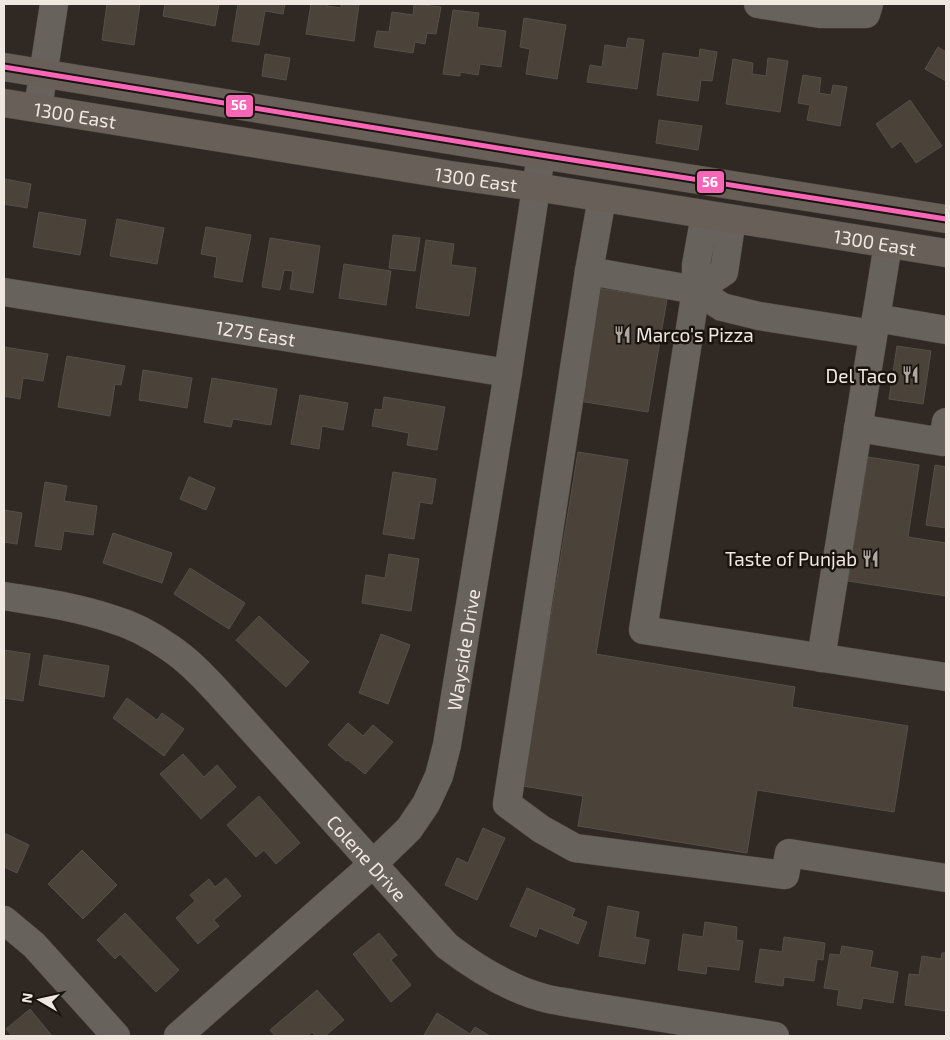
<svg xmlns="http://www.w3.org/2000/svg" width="950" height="1040" font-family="'Exo 2',sans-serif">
<rect width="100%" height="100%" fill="#302923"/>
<g fill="#4b4239" stroke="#554f4a">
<polygon points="107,4 140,4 134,45 102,40"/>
<polygon points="165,4 219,4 215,26 163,16"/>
<polygon points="238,4 285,4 283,14 265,11 259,45 232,41"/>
<polygon points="311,4 328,4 327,6 341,8 341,4 359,4 354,41 306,34"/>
<polygon points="414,4 441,7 436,34 427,33 425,44 415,42 413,53 374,47 377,31 389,32 392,12 413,15"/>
<polygon points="453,10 479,13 477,27 506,31 501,67 480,64 478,75 460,72 460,76 443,74"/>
<polygon points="524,18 566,25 557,79 526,74 530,49 520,47"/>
<polygon points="628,38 644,40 637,89 587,82 590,65 602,67 605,45 626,48"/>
<polygon points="938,47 946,52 946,81 925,69"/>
<polygon points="700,49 717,52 712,81 701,80 698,101 657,95 663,53 699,58"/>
<polygon points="265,54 290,58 286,80 262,76"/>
<polygon points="768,58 788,61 780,112 726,104 733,59 753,63 752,74 766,76"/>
<polygon points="803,75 821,78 819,93 831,95 833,85 847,87 840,126 807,120 810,105 798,103"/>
<polygon points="910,100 942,146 916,163 901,141 892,148 876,124"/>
<polygon points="659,120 702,126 698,150 656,143"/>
<polygon points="5,179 31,184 27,208 4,204 4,190"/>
<polygon points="39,212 86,220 80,255 33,247"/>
<polygon points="117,219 164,228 157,264 110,256"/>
<polygon points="206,227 251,235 242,282 214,277 217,257 201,254"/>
<polygon points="393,235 420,238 415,271 389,268"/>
<polygon points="270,238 320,246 313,293 290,289 293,271 284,270 280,290 262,287"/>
<polygon points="426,240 454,244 451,265 476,268 469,316 416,308"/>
<polygon points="344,264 391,271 386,305 339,298"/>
<polygon points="597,288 667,299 648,412 579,401"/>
<polygon points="897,346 931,351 923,404 889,399"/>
<polygon points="4,347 48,354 43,381 23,378 20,399 4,396"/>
<polygon points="67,356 125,366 121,385 115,384 110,416 58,407"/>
<polygon points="143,370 192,378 187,408 139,400"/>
<polygon points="212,378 277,389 271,425 233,419 231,427 204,422"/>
<polygon points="300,395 348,403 343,430 322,426 319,449 291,444"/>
<polygon points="384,397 445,407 437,450 407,445 409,433 372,426 375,409 382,410"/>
<polygon points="578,452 628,460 596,654 795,687 792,707 908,726 894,812 757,790 747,853 578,826 583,796 523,786"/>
<polygon points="868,457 919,465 908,537 946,543 946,596 848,581"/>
<polygon points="935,465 946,467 946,528 926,525"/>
<polygon points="393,472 436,479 432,504 420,502 414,539 383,534"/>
<polygon points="189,477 215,488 206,510 180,499"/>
<polygon points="45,482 67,486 64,501 97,506 93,535 64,531 61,550 35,546"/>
<polygon points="4,510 22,513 17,544 4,542"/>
<polygon points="113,533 172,553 162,583 103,563"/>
<polygon points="389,554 419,559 411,611 362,603 366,575 385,578"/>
<polygon points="190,568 245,603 229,629 174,594"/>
<polygon points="259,616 309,662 286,687 236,640"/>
<polygon points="381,634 410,645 388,704 359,693"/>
<polygon points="4,650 30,654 23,701 4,698"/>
<polygon points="44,655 109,666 104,697 39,685"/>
<polygon points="127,698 157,720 162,713 184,729 164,756 113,718"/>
<polygon points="348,723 363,736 373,725 393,742 365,774 348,760 346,761 328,745"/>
<polygon points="183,754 204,777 217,765 236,787 201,819 160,774"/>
<polygon points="259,796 300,843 276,864 264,850 256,857 227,825"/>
<polygon points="483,828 505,838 477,900 445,885 457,858 468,863"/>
<polygon points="4,833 29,845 17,873 4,867"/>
<polygon points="82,850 117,885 83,919 48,884"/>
<polygon points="226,878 241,896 214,920 219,926 198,944 176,918 195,901 190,895 209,879 215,887"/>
<polygon points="527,888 575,909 572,916 587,922 578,944 539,928 536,937 510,926"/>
<polygon points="608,906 639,912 635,937 649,940 645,964 599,956"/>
<polygon points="125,913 179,970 156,992 120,954 115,959 97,940"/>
<polygon points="705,922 737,927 736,940 743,941 739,970 707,966 706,974 678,970 683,934 703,937"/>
<polygon points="379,933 397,955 391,960 411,985 391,1002 353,954"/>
<polygon points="784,937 825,943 823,960 817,959 814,981 784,977 783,986 755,982 760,949 782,952"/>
<polygon points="842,946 873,951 870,967 898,972 893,1003 863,998 861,1009 837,1005 839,990 824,988 830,954 840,955"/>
<polygon points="942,953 946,953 946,1011 905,1005 909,974 919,975 922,956 941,959"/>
<polygon points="317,990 344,1020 325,1036 316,1036 312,1032 307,1036 275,1036 270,1030"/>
<polygon points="30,1009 52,1036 12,1036 6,1029"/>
<polygon points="437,1013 470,1034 475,1027 490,1036 426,1036 424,1035"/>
</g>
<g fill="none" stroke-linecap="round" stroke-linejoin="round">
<defs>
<g id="minor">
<polyline points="758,4 820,14 866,14 869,4"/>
<polyline points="38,108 54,4"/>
<polyline points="602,198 589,271 696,290 722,307 759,316 873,334"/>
<polyline points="705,215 696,265 696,290 724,272 732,219"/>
<polyline points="589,271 507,804 541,829 575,848 785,875 789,853 946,878"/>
<polyline points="696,290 643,630 946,677"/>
<path id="s1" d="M4,292L508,373"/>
<polyline points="876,318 946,330"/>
<polyline points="858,428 943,442 946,422"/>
<path id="s2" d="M4,596C40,602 77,607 112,619C133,625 153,636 170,648C188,660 203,676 218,692L447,946C477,969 511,990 548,999C556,1001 566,1002 575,1004L775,1036"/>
<polyline points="821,658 888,244"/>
<polyline points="4,920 34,945 116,1036"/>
<path id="s3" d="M178,1036L373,864L409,829L426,804L439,776L447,745L508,373L541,155"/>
</g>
<g id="major">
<polyline points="4,67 541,155 946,219"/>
<path id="s4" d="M4,103L450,175L536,187L946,253"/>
</g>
</defs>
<use href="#minor" stroke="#4b453f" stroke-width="29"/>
<use href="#major" stroke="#4b453f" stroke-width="29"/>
<use href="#minor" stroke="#68625d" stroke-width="28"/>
<use href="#major" stroke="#695f59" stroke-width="28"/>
<defs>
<polyline id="bus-1" points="4,67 541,155 946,219"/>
</defs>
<use href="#bus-1" stroke="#19130e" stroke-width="9"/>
<use href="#bus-1" stroke="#fa66b7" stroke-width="5"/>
</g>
<defs>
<symbol id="restaurant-bare" viewBox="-9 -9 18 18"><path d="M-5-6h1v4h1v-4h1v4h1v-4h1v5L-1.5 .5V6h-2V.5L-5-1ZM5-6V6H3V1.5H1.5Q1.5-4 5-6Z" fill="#ada59e" stroke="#19130e" stroke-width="2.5" paint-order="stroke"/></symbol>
</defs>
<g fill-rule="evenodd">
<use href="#restaurant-bare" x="610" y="322" width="25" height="25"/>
<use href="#restaurant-bare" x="898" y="362" width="25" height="25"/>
<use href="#restaurant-bare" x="858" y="546" width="25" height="25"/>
</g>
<g text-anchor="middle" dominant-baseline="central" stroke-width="5" stroke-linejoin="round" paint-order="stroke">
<g font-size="19" fill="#f0e8e0" stroke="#19130e">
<text stroke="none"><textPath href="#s4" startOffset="72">1300 East</textPath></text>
<text stroke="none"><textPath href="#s4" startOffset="478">1300 East</textPath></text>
<text stroke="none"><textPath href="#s4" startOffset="882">1300 East</textPath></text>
<text stroke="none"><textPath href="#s1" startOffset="255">1275 East</textPath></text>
<text stroke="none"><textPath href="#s3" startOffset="500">Wayside Drive</textPath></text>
<text stroke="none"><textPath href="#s2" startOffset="464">Colene Drive</textPath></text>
</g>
<g font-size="19" fill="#f0e8e0" stroke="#19130e" text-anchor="end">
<text x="636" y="334" text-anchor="start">Marco's Pizza</text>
<text x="897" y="375">Del Taco</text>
<text x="857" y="558">Taste of Punjab</text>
</g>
</g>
<g stroke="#19130e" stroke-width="2">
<rect x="225" y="94" width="29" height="24" rx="5" fill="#fa66b7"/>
<rect x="696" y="170" width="29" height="24" rx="5" fill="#fa66b7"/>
</g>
<g font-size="14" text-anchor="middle" font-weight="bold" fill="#fff">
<text x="239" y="110">56</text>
<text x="710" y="187">56</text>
</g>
<rect width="950" height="1040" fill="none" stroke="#f0e8e0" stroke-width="10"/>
<g transform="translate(40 1000) rotate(279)" stroke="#19130e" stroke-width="4" paint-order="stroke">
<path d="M0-4L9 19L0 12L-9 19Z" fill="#f0e8e0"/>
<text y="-8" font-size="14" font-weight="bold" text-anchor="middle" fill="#f0e8e0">N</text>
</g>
</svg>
